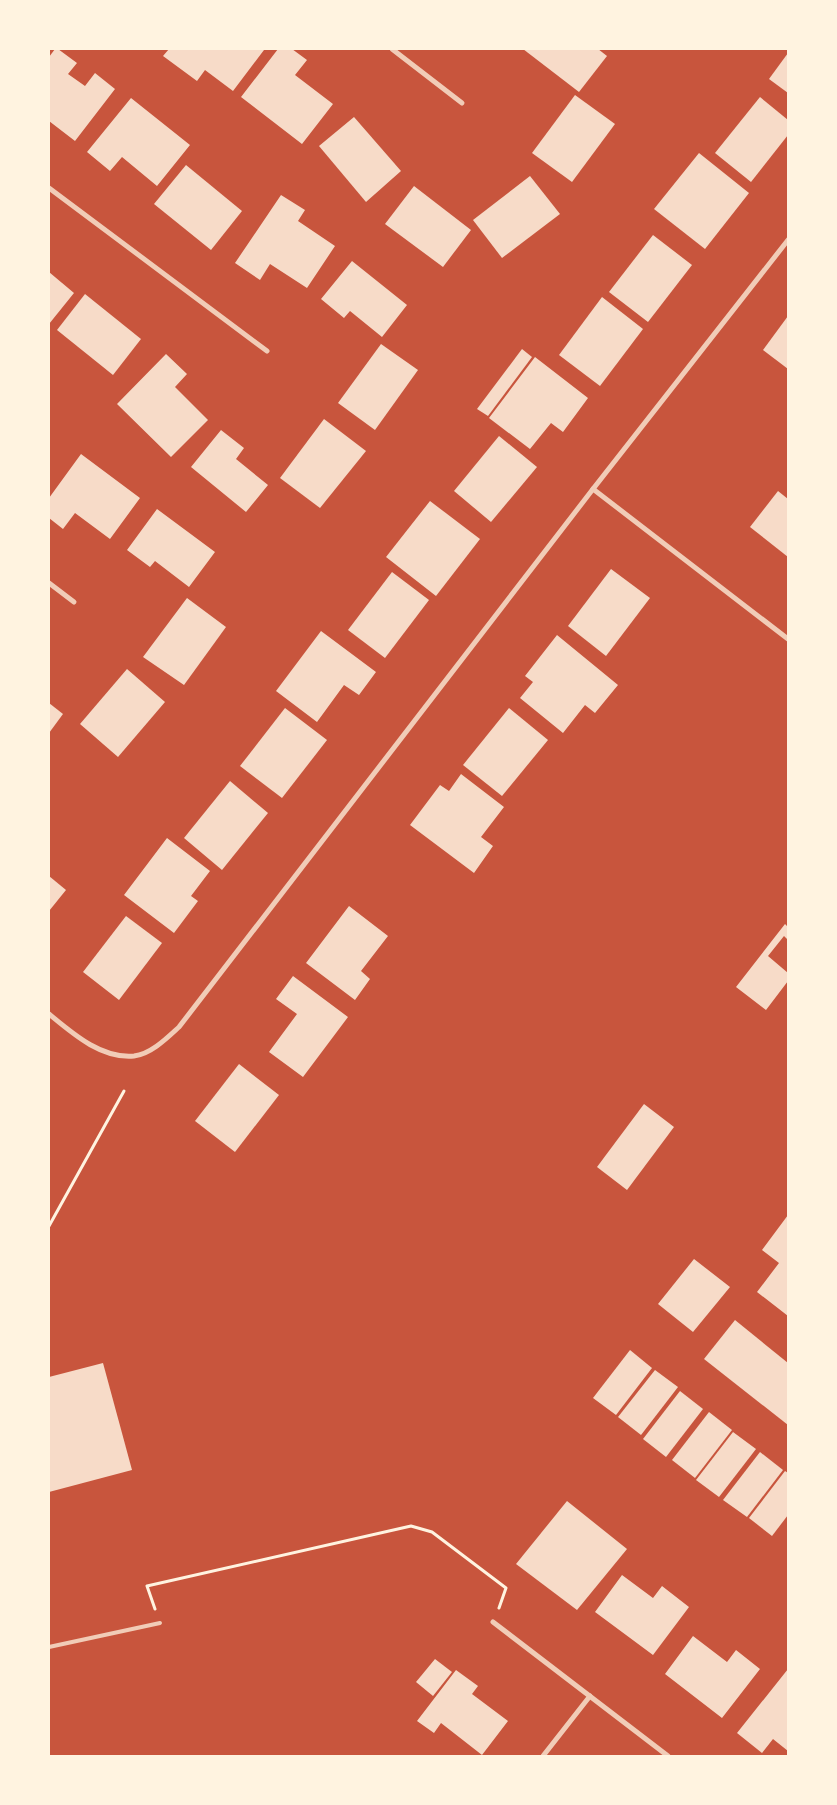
<svg xmlns="http://www.w3.org/2000/svg" width="837" height="1805" font-family="'PT Sans Narrow',sans-serif">
<rect width="100%" height="100%" fill="#c8553d"/>
<g fill="#f7dbc8">
<polygon points="55,49 58,49 77,63 68,74 85,86 95,73 115,89 75,141 49,121 49,57"/>
<polygon points="169,49 262,49 264,50 233,91 205,70 197,81 163,56"/>
<polygon points="278,49 292,49 307,60 295,75 333,104 302,144 241,97"/>
<polygon points="523,49 598,49 607,56 579,92"/>
<polygon points="788,53 788,93 769,79"/>
<polygon points="575,95 615,124 572,182 532,153"/>
<polygon points="760,97 788,120 788,135 751,182 715,153"/>
<polygon points="131,98 190,145 157,186 122,157 110,171 87,152"/>
<polygon points="354,117 401,171 366,202 319,146"/>
<polygon points="699,153 749,193 705,249 654,209"/>
<polygon points="186,165 242,211 211,250 154,204"/>
<polygon points="530,176 560,214 502,258 473,220"/>
<polygon points="414,186 471,230 443,267 385,224"/>
<polygon points="281,195 305,210 298,221 335,246 307,288 270,264 260,280 235,263"/>
<polygon points="653,235 692,265 648,322 609,292"/>
<polygon points="352,261 407,305 382,337 350,311 344,318 321,299"/>
<polygon points="49,272 74,293 49,324"/>
<polygon points="85,294 141,339 113,375 57,330"/>
<polygon points="602,297 643,329 600,386 559,355"/>
<polygon points="788,316 788,369 763,350"/>
<polygon points="381,344 418,370 375,430 338,403"/>
<polygon points="522,349 532,357 488,416 477,409"/>
<polygon points="166,354 187,374 175,387 208,420 171,457 117,404"/>
<polygon points="535,357 588,398 563,432 551,423 530,449 489,418"/>
<polygon points="324,419 366,451 320,508 280,478"/>
<polygon points="221,430 244,448 236,459 268,485 246,512 191,467"/>
<polygon points="499,436 537,467 491,522 454,491"/>
<polygon points="81,454 140,498 110,539 75,513 63,529 49,518 49,498"/>
<polygon points="778,491 788,499 788,557 750,527"/>
<polygon points="430,501 480,539 436,596 386,557"/>
<polygon points="157,509 215,552 189,587 155,561 150,567 127,550"/>
<polygon points="611,569 650,598 606,656 568,626"/>
<polygon points="392,572 429,600 385,658 348,630"/>
<polygon points="187,598 226,627 184,685 143,657"/>
<polygon points="321,631 376,672 359,695 344,685 317,722 276,691"/>
<polygon points="557,635 618,685 595,713 585,705 563,733 520,698 533,682 525,676"/>
<polygon points="127,669 165,702 118,757 80,724"/>
<polygon points="49,703 63,714 49,733"/>
<polygon points="285,708 327,740 282,798 240,766"/>
<polygon points="509,708 548,740 502,796 463,765"/>
<polygon points="461,774 504,807 481,837 493,846 474,873 410,825 440,785 449,791"/>
<polygon points="230,781 268,813 222,870 184,838"/>
<polygon points="167,838 210,871 191,896 198,901 174,933 124,895"/>
<polygon points="49,876 66,890 49,911"/>
<polygon points="349,906 388,936 361,971 370,979 355,1000 306,963"/>
<polygon points="126,916 162,943 119,1000 83,972"/>
<polygon points="785,924 788,927 788,940 784,936 768,956 788,973 788,981 766,1010 736,987"/>
<polygon points="293,976 348,1017 303,1077 269,1052 297,1014 276,999"/>
<polygon points="239,1064 279,1095 235,1152 195,1121"/>
<polygon points="644,1104 674,1127 627,1190 597,1167"/>
<polygon points="788,1215 788,1316 757,1292 779,1263 762,1250"/>
<polygon points="694,1259 730,1287 693,1332 658,1304"/>
<polygon points="735,1320 788,1363 788,1425 704,1359"/>
<polygon points="630,1350 652,1368 616,1415 593,1398"/>
<polygon points="103,1363 132,1470 49,1492 49,1377"/>
<polygon points="655,1370 678,1387 641,1435 618,1417"/>
<polygon points="680,1391 703,1409 666,1457 643,1439"/>
<polygon points="709,1412 732,1430 695,1478 672,1460"/>
<polygon points="733,1432 756,1449 719,1497 696,1480"/>
<polygon points="760,1452 783,1470 747,1517 723,1500"/>
<polygon points="785,1471 788,1473 788,1515 772,1536 749,1518"/>
<polygon points="567,1501 627,1549 577,1610 516,1564"/>
<polygon points="622,1575 653,1598 662,1586 689,1607 653,1655 595,1612"/>
<polygon points="693,1636 727,1662 736,1650 760,1669 722,1718 665,1674"/>
<polygon points="435,1659 452,1672 433,1696 416,1682"/>
<polygon points="788,1669 788,1751 773,1739 762,1753 737,1733"/>
<polygon points="456,1670 478,1686 472,1694 508,1721 482,1755 441,1723 434,1733 417,1721"/>
</g>
<g fill="none" stroke-linecap="round" stroke-linejoin="round">
<g stroke="#fff3e0" stroke-width="3">
<polyline points="49,1226 124,1091"/>
<polyline points="155,1609 147,1586 411,1526 432,1532 506,1588 499,1608"/>
</g>
<polyline stroke="#f1ccb7" stroke-width="4" points="49,1647 160,1623"/>
<g stroke="#f1ccb7" stroke-width="5">
<polyline points="392,49 462,103"/>
<polyline points="49,188 267,351"/>
<polyline points="593,489 788,639"/>
<polyline points="49,583 74,602"/>
<path d="M49,1014C72,1033 101,1059 134,1056C151,1054 167,1038 179,1027L593,489L788,240"/>
<polyline points="493,1622 668,1756"/>
<polyline points="543,1756 590,1696"/>
</g>
</g>
<rect width="837" height="1805" fill="none" stroke="#fff3e0" stroke-width="100"/>
</svg>
